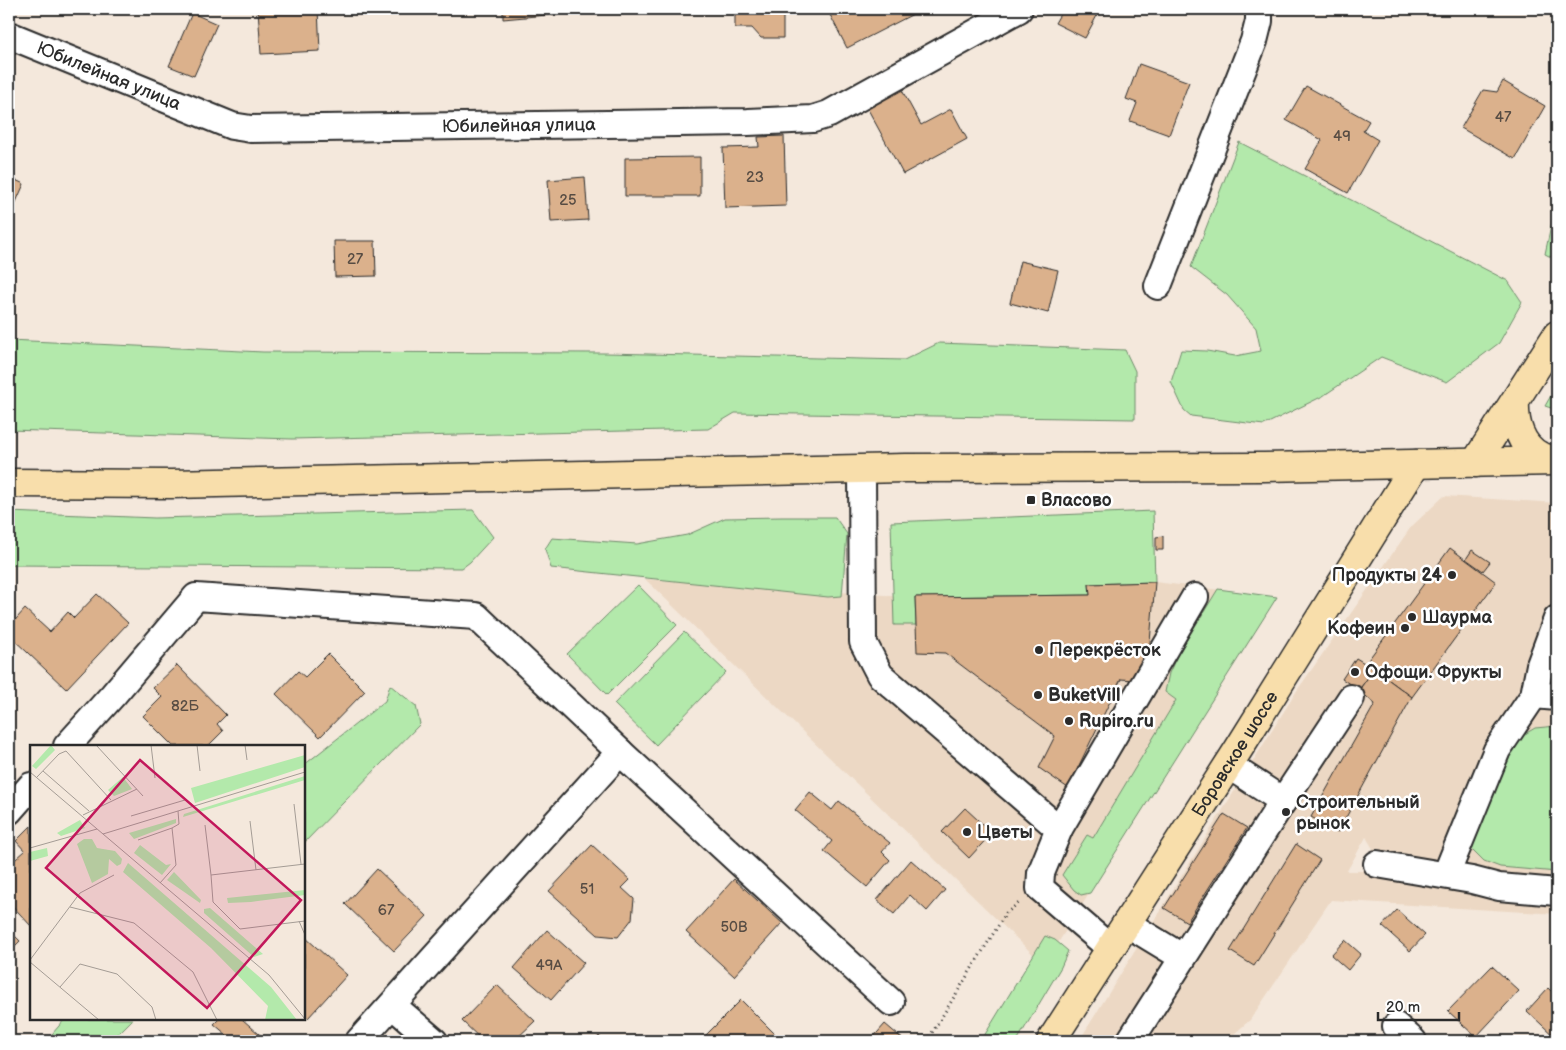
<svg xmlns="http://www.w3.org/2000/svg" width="1566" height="1050" font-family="'Balsamiq Sans',sans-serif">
<rect width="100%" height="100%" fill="#f4e8dc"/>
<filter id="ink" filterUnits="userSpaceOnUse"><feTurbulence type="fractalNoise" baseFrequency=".02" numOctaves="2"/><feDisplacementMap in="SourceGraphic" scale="10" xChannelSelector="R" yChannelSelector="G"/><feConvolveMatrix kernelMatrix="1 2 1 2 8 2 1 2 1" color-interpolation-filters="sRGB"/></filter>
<g filter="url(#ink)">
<g fill="#ecd8c4" fill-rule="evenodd">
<path d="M1444,496L1557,503V914L1331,900L1250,1020L1226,1041H1079L1296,692L1411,527ZM1366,837L1375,852L1362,871H1347Z"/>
<polygon points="645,579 915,597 1090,594 1089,584 1155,582 1277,597 1044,965"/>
</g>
<g fill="#b3e9ab" stroke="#6f8a6b">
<polygon points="1239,142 1508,281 1522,302 1499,343 1447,382 1381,357 1323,396 1264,425 1191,416 1184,410 1171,382 1181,350 1207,351 1235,356 1261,351 1256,328 1227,295 1191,267"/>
<polygon points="1557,198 1557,260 1545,254"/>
<polygon points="9,340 263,352 606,353 904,360 939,343 1125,350 1135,371 1135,419 735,413 708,429 292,439 9,430"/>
<polygon points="1557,385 1557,410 1545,406"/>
<polygon points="473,510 493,537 470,562 462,568 9,565 9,512 155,518"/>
<polygon points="1153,511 1155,582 1089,584 1090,595 915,597 916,625 894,625 891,522"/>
<polygon points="782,517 835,517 847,534 842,596 828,597 551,568 545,549 552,538 637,544 687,535 725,518"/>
<polygon points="638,585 677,625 607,695 567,654"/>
<polygon points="1218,589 1277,597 1090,893 1081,895 1074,890 1062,875 1087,835 1093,838 1176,700 1165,692 1169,673 1178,654"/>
<polygon points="684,632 726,672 656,745 614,704"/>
<polygon points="390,685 416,706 420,724 304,843 304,765 385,701"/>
<polygon points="1557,726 1557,872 1500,867 1484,861 1472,849 1477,832 1518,738 1535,728"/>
<polygon points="1045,936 1055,940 1068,951 1061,967 1017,1041 981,1041"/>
<polygon points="65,1019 133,1019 111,1041 46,1041"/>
</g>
<g fill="#dbb18c" stroke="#2b2b2b">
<polygon points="258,9 318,9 320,51 261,54"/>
<polygon points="503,9 557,9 558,14 503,19"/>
<polygon points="735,9 783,9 783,38 761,38 752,28 735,28"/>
<polygon points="827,9 920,9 921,10 847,48"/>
<polygon points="1063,9 1097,9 1100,10 1085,38 1055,23"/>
<polygon points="192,13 217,24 194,76 169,66"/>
<polygon points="1139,64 1189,82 1169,135 1130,121 1137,103 1126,99"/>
<polygon points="1503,81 1545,106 1515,159 1461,128 1483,90 1497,92"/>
<polygon points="898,83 921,125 951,109 967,139 903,174 864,102"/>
<polygon points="1306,86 1369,121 1363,131 1378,140 1348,193 1305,169 1322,140 1286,120"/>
<polygon points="784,136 786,206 725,208 723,148 759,147 758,137"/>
<polygon points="700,157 700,196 625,196 625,158"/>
<polygon points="9,177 24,184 9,218"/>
<polygon points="585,177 588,220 551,222 548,180"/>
<polygon points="334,241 375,241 376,276 335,277"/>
<polygon points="1020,261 1058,270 1048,313 1010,303"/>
<polygon points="1163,536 1163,550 1156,550 1156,537"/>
<polygon points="1450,548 1496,582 1412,697 1366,663"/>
<polygon points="1472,550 1490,562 1483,571 1466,559"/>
<polygon points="1155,582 1148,666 1134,680 1121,679 1068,788 1039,768 1055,736 945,653 917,652 915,597 1090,595 1089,584"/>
<polygon points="97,594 128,623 66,689 9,635 9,627 25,609 50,632 68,612 74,618"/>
<polygon points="328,654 365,691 320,737 276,694 298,671 305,677"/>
<polygon points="1356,658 1374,669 1359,690 1342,679"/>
<polygon points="177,665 226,715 217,724 223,731 208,746 173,746 143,716 162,697 153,688"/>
<polygon points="1374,669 1412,697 1338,832 1311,817 1375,704 1359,690"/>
<polygon points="810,792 832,810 839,801 890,843 882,852 890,860 867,887 824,851 832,841 795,810"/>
<polygon points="965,808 992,833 969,858 942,832"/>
<polygon points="1224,814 1247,828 1187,922 1164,908"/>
<polygon points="31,826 31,926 9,902 9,865 25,851 16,841"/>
<polygon points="1296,844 1320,860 1254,966 1230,951"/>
<polygon points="592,845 630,880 622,888 634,899 632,919 618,937 598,935 549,891"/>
<polygon points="911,860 945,890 927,911 910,895 894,914 877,900"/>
<polygon points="377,869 427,916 394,951 345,904"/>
<polygon points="734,879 782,923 734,976 686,932"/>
<polygon points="1397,910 1425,935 1410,951 1382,926"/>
<polygon points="9,930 20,941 9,952"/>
<polygon points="547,930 584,963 551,1000 514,968"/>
<polygon points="305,937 347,975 308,1018 304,1015 304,938"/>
<polygon points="1345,940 1361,954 1348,970 1331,955"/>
<polygon points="1492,966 1519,991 1476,1037 1448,1011"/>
<polygon points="497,985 535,1021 514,1041 483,1041 462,1021"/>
<polygon points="1548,988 1553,993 1557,989 1557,1039 1527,1011"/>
<polygon points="741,1000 782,1041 708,1041 704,1037"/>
<polygon points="219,1019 242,1019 267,1041 221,1041 227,1035 214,1024"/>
<polygon points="885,1024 905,1041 870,1041"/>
<polygon points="599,1036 604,1041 594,1041"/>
</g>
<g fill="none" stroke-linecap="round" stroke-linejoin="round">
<defs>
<g id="minor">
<path id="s1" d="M9,35L232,126L251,129L748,122L813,119L829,114L1019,9"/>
<polyline points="1158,286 1254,41 1259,21 1259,9"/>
<polyline points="862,469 863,642 880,675 1059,829 1041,873 1040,888 1110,948"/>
<polyline points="1534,695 1557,697"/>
<polyline points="67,746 113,695 196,597 476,616 620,752"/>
<polyline points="1228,765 1283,801"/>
<polyline points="9,811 31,786"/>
<polyline points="1059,829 1195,597"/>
<polyline points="1377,864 1472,880 1499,887 1557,892"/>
<polyline points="1446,875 1497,750 1534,695 1540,665 1557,619"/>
<polyline points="1126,923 1182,957"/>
<polyline points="392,1005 434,1041"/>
<polyline points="1396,1026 1413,1041"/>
<polyline points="359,1041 620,752 891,1002"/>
<polyline points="1130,1041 1283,801 1351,698"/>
</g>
<g id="major">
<path d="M1515,402C1514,422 1520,446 1540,456C1545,458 1550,459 1555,461"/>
<polyline points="1475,463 1557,335"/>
<polyline points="9,483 171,484 905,468 1264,467 1557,461"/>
<path id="s2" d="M1051,1041L1236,753L1416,464"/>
</g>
</defs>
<use href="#minor" stroke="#2b2b2b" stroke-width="30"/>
<use href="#major" stroke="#2b2b2b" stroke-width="31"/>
<polyline stroke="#2b2b2b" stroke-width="3" stroke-dasharray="1 4" stroke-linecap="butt" points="927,1041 1006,913 1019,903"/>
<use href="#minor" stroke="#fff" stroke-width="26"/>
<use href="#major" stroke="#f8deab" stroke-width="28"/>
</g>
</g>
<g fill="#2b2b2b" stroke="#fff" stroke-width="2">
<rect x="1026" y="495" width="10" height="10" rx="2.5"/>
<circle cx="1452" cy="575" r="5"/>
<circle cx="1412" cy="617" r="5"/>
<circle cx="1405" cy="628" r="5"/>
<circle cx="1039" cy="650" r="5"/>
<circle cx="1355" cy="672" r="5"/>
<circle cx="1038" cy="695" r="5"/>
<circle cx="1069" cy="721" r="5"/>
<circle cx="1286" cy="812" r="5"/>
<circle cx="967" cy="832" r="5"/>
</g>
<g text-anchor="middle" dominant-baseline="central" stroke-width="5" stroke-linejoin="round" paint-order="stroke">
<g font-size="15" fill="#574c43">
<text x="1503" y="117">47</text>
<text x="1342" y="136">49</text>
<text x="755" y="177">23</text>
<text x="568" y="200">25</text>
<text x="355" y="259">27</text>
<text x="185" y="706">82Б</text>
<text x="587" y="889">51</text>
<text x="386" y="910">67</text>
<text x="734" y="927">50В</text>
<text x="549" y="965">49А</text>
</g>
<g font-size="18" fill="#2b2b2b" stroke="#fff">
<text stroke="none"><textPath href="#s1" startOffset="108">Юбилейная улица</textPath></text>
<text stroke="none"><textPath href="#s1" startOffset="528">Юбилейная улица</textPath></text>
<text stroke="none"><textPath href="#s2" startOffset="341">Боровское шоссе</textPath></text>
</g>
<g font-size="18" font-weight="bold" fill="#2b2b2b" stroke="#fff" text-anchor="start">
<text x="1041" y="500">Власово</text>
<text x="1442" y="575" text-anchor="end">Продукты 24</text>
<text x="1422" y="617">Шаурма</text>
<text x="1395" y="628" text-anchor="end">Кофеин</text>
<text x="1049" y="650">Перекрёсток</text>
<text x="1365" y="672">Офощи. Фрукты</text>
<text x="1048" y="695">BuketVill</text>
<text x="1079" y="721">Rupiro.ru</text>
<text x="1296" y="802">Строительный<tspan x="1296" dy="21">рынок</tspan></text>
<text x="977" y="832">Цветы</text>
</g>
</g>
<g transform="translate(30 745)">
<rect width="275" height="275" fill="#f4e8dc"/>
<path d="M21,0L25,5L6,24L2,21ZM275,10V22L165,58L161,43ZM275,31V35L153,72L154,69ZM93,32L102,44L84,51L78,45ZM146,74V78L104,94L99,88ZM50,75L55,83L31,91L27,88ZM54,94H62L67,103L85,106L92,114L91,119L87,121L79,114L78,129L62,138L47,99ZM110,100L136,120L141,119L132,130L104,108ZM17,103L18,111L0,116V107ZM98,118L241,242L267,275H235L238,261L181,203L93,127ZM144,127L171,155L170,158L137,135ZM275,145V150L221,157L198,158L197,153ZM180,163L233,209L224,212L174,168V164Z" fill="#b3e9ab"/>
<path fill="none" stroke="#a49c95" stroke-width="1" d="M66,0L113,51M121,0L125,33M167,0L170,26M215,0L217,15M13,26L59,66M0,27L239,230L275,274M7,32L29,9L36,6L81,55M264,59L271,119M53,70L107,44M101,71L155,55M220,76L226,125M175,80L181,130L275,119M73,89L275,27M108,95L142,83M0,103L67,84M181,130L183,157L210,184L275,176M130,138L146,120L142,83L149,79L148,66M40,162L104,178L163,227L187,275M269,176L275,190M0,215L50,148L84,130M0,217L69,275M30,242L50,219L87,229L122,262L126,275"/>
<path fill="#c2185b" fill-opacity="0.15" stroke="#c2185b" stroke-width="2.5" d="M110,15L271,155L177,263L16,123Z"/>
<rect width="275" height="275" fill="none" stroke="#2b2b2b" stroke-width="2.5"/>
</g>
<rect width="1566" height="1050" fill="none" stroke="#fff" stroke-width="30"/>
<rect x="15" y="15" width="1536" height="1020" fill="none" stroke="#2b2b2b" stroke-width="2" filter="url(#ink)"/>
<path d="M1378 1012v8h81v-8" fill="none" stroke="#2b2b2b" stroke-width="2.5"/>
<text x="1386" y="1012" font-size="15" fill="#2b2b2b" stroke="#ffffff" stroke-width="4" paint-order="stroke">20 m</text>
</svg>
